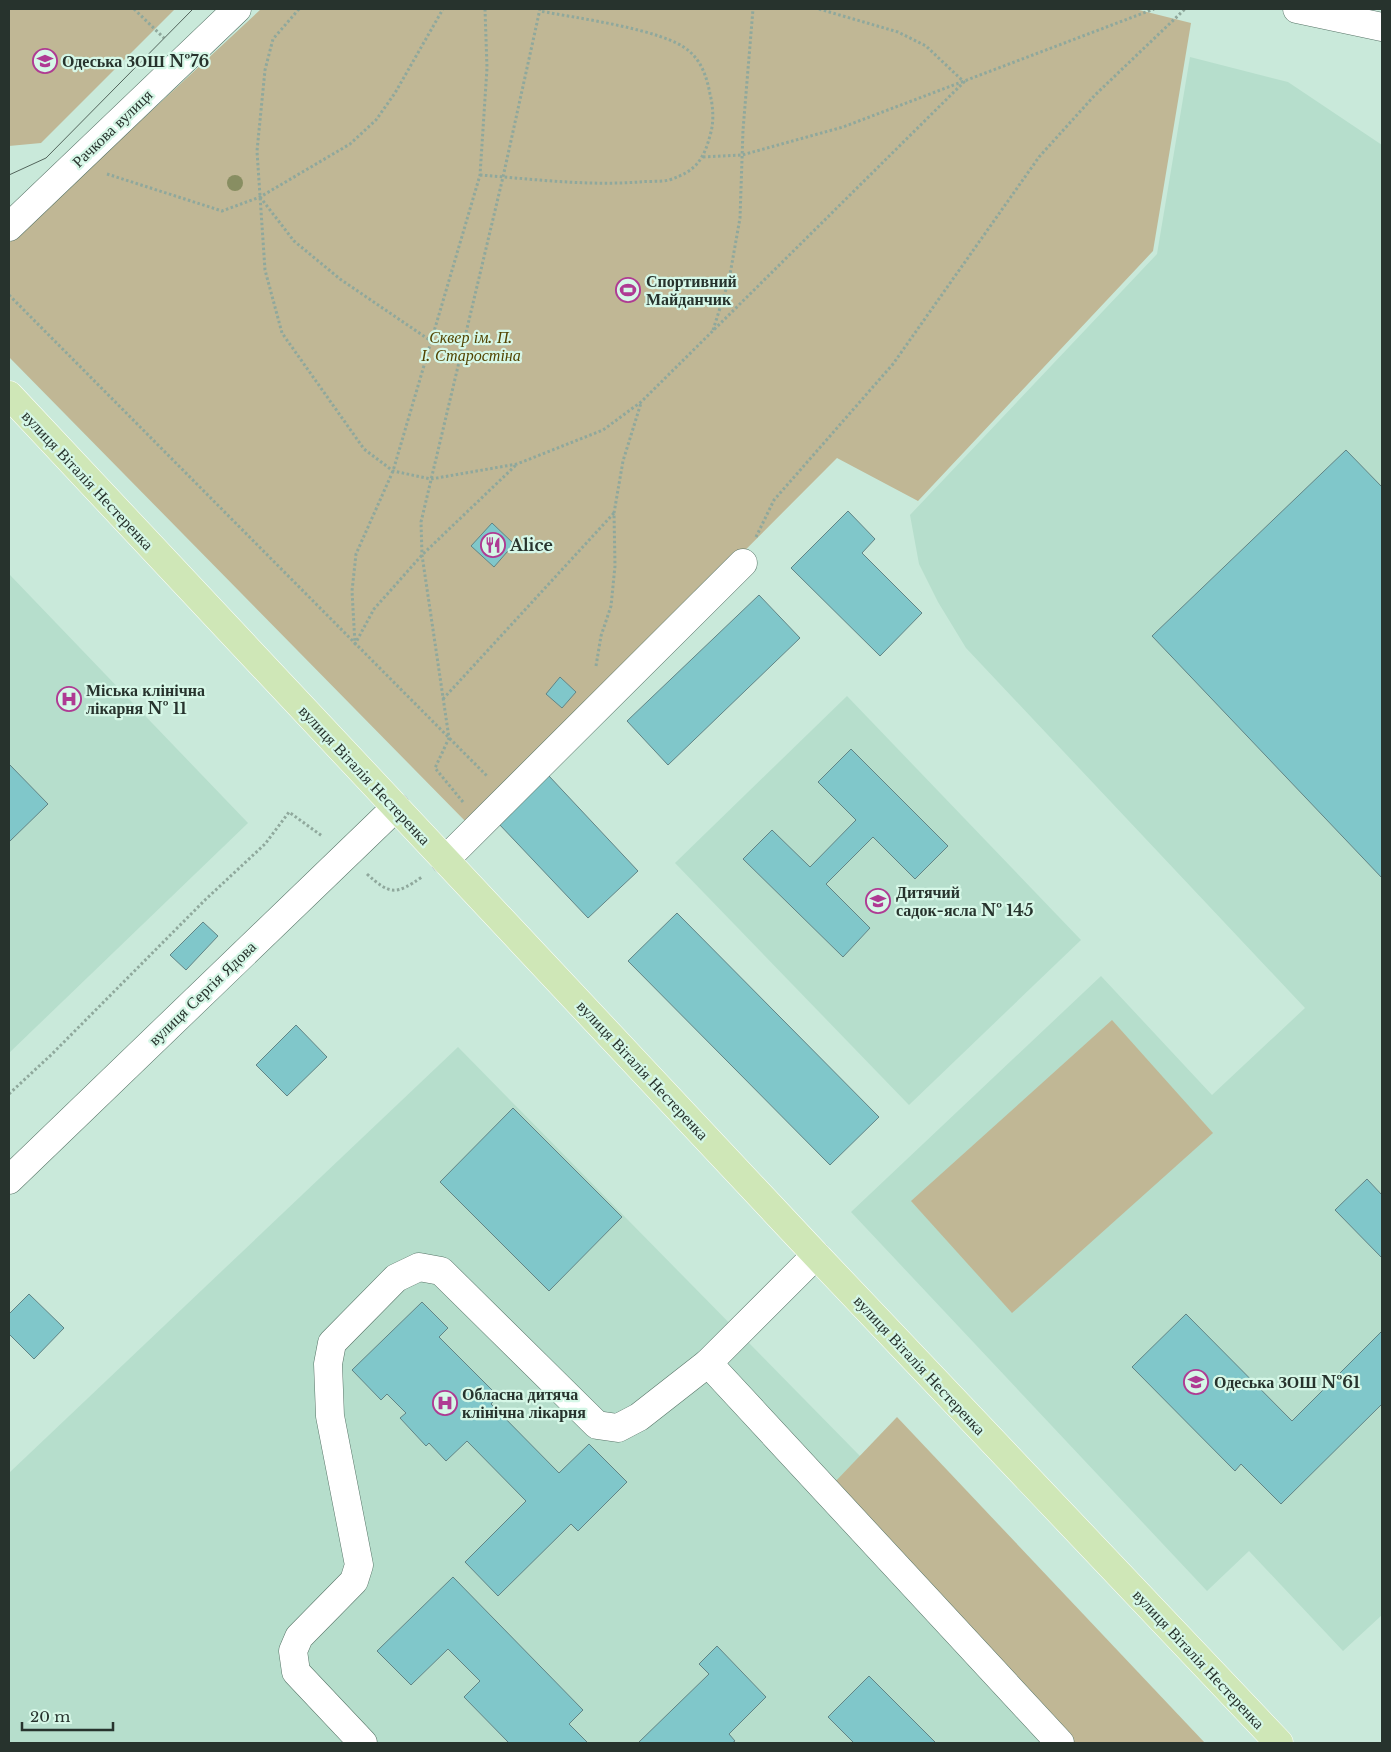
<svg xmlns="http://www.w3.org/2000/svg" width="1391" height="1752" font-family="'Libre Baskerville',serif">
<rect width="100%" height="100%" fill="#c9e9da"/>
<g fill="#b6decc">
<polygon points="1190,57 1288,82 1382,145 1382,1615 1343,1651 1249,1551 1207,1591 851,1212 1101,976 1212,1095 1305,1008 966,648 938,602 919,564 910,515 1157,254"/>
<polygon points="9,574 248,823 9,1053"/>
<polygon points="847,696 1081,940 909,1105 675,863"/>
<polygon points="458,1047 1142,1743 9,1743 9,1473"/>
</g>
<g fill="#c0b795">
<polygon points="9,9 175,9 41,143 9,146"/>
<polygon points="261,9 1135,9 1191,23 1153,251 918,501 837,458 470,826 9,357 9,243"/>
<polygon points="1112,1020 1213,1133 1012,1313 911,1201"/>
<polygon points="897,1417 1205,1743 1052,1743 833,1484"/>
</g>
<g fill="#80c7ca" stroke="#618485">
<polygon points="1346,450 1382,487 1382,878 1152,636"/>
<polygon points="848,511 875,539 862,553 922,613 880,656 791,568"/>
<polygon points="492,523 514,544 494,567 471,546"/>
<polygon points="759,595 800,638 668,765 627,721"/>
<polygon points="560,677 576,692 562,708 546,694"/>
<polygon points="851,749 948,846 915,879 873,837 826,884 870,928 843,957 743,859 772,830 810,867 856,820 818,782"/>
<polygon points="9,764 48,804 9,842"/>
<polygon points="549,776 638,871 588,918 499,824"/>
<polygon points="677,913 879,1117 830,1165 628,961"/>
<polygon points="203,922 218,936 186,970 170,955"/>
<polygon points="296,1025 327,1057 287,1096 256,1065"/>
<polygon points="513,1108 622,1217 549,1291 440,1182"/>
<polygon points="1367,1179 1382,1195 1382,1258 1335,1210"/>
<polygon points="29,1294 64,1328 34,1359 9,1334 9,1314"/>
<polygon points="422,1302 448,1328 439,1337 498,1396 491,1404 559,1473 589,1444 627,1482 578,1531 571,1524 498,1596 465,1562 526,1501 467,1441 446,1461 429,1443 426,1446 400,1418 406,1413 387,1394 381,1400 352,1370"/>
<polygon points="1186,1314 1292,1421 1382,1331 1382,1404 1281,1504 1241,1464 1235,1471 1132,1367"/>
<polygon points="453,1577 583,1710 569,1724 588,1743 509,1743 464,1697 480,1681 448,1649 411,1685 377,1651"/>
<polygon points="717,1646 766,1697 729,1734 735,1741 732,1743 638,1743 709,1674 699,1664"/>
<polygon points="869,1676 936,1743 854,1743 828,1717"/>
</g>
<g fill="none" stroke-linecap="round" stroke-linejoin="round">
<defs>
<g id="minor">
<polyline points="1297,9 1382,27"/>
<polyline points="9,227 237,9"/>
<polyline points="445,860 743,563"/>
<polyline points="9,1180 396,807"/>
<polyline points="708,1363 1060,1743"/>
<polyline points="363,1743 296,1672 293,1651 299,1637 354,1581 359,1565 330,1416 328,1364 332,1343 396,1278 419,1267 441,1271 597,1425 618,1428 639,1417 708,1363 816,1255"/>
</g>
<polyline id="major" points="9,395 816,1255 1279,1743"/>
</defs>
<use href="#minor" stroke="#577467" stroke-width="29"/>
<use href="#major" stroke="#fff" stroke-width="29"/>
<g stroke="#8fa89c" stroke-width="3" stroke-dasharray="2.5 2.5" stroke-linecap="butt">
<polyline points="134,9 164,38"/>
<polyline points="299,9 273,39 265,70 257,151 265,270 282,333 364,449 393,471 431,479 517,464 603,430 641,402 964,82 926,46 898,32 819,9"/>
<polyline points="485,9 487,68 480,175 393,471 356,554 352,591 355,644 374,609 422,555 516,465"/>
<polyline points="703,157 742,155 843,127 1154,9"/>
<polyline points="107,174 222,211 260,197 350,144 376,120 395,93 443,9"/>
<path d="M480,175C532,179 586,186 639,182C648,181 660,182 669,180C697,171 704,159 711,132C714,120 713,106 710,94C707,78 702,62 689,51C664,29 575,18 540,11"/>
<polyline points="260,197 294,241 340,279 431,341"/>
<polyline points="9,295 488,777"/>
<polyline points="713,330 729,280 740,218 743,130 753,9"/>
<polyline points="756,537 774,500 893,364 1039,157 1095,95 1185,9"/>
<polyline points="596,666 601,636 611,606 615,566 614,513 623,461 641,403"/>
<polyline points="443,699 614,513"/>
<polyline points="463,802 435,768 449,738 422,555 421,522 503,177 540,9"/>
<path d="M367,874C390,895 396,895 422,877"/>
<polyline points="9,1094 52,1054 205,900 265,844 289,812 322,836"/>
</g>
<use href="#minor" stroke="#fff" stroke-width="28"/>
<use href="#major" stroke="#cfe7b7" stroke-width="28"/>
<polyline stroke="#53655c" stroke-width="1" points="9,175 46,158 193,9"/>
</g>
<circle fill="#888e62" cx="235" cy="183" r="8"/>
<defs>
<symbol id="school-ring" viewBox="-11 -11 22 22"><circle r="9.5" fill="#d6f7e7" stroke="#af3a93" stroke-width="1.5"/><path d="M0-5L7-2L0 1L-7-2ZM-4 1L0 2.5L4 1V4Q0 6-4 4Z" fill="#af3a93"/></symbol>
<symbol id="stadium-ring" viewBox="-11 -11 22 22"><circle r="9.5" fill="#d6f7e7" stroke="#af3a93" stroke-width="1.5"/><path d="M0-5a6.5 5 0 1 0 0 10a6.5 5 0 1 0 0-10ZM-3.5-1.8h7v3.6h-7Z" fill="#af3a93"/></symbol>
<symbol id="restaurant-ring" viewBox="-11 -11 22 22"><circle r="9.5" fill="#d6f7e7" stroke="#af3a93" stroke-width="1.5"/><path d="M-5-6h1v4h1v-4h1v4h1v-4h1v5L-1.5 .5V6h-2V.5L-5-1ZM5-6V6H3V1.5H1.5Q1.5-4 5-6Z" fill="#af3a93"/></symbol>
<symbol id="hospital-ring" viewBox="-11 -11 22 22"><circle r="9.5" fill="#d6f7e7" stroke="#af3a93" stroke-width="1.5"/><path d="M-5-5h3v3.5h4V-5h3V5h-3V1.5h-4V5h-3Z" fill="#af3a93"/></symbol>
</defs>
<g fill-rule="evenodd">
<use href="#school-ring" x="31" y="47" width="28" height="28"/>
<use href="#stadium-ring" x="614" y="276" width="28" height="28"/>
<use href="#restaurant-ring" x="479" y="531" width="28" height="28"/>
<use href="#hospital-ring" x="55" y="685" width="28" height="28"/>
<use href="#school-ring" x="864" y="887" width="28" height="28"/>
<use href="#school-ring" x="1182" y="1368" width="28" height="28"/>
<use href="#hospital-ring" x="431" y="1389" width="28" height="28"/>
</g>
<g text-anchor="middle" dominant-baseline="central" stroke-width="4.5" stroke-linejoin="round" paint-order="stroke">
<g font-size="16" font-weight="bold" fill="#27332d" stroke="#d6f7e7" text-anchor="start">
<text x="62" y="61">Одеська ЗОШ №76</text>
<text x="646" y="281">Спортивний<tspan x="646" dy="18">Майданчик</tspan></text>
<text x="510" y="545">Alice</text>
<text x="86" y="690">Міська клінічна<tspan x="86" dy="18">лікарня № 11</tspan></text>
<text x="896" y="892">Дитячий<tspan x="896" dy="18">садок-ясла № 145</tspan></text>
<text x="1214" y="1382">Одеська ЗОШ №61</text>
<text x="462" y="1394">Обласна дитяча<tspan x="462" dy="18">клінічна лікарня</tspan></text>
</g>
<g font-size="16" fill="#27332d" stroke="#d6f7e7">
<text transform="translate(112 128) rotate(-44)">Рачкова вулиця</text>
<text transform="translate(88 480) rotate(47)">вулиця Віталія Нестеренка</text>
<text transform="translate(365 775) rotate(47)">вулиця Віталія Нестеренка</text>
<text transform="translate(202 993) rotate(-44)">вулиця Сергія Ядова</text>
<text transform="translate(643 1070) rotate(47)">вулиця Віталія Нестеренка</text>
<text transform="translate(920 1365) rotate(47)">вулиця Віталія Нестеренка</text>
<text transform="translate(1199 1659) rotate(47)">вулиця Віталія Нестеренка</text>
</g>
<g font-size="16" font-style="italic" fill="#524300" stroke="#d6f7e7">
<text x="471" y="337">Сквер ім. П.<tspan x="471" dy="18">І. Старостіна</tspan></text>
</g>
</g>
<rect width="1391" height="1752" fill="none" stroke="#27332d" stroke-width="20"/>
<path d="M22 1722v8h91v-8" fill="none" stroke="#27332d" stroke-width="2.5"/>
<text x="30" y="1722" font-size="15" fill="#27332d" stroke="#d6f7e7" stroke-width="4" paint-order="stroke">20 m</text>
</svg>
